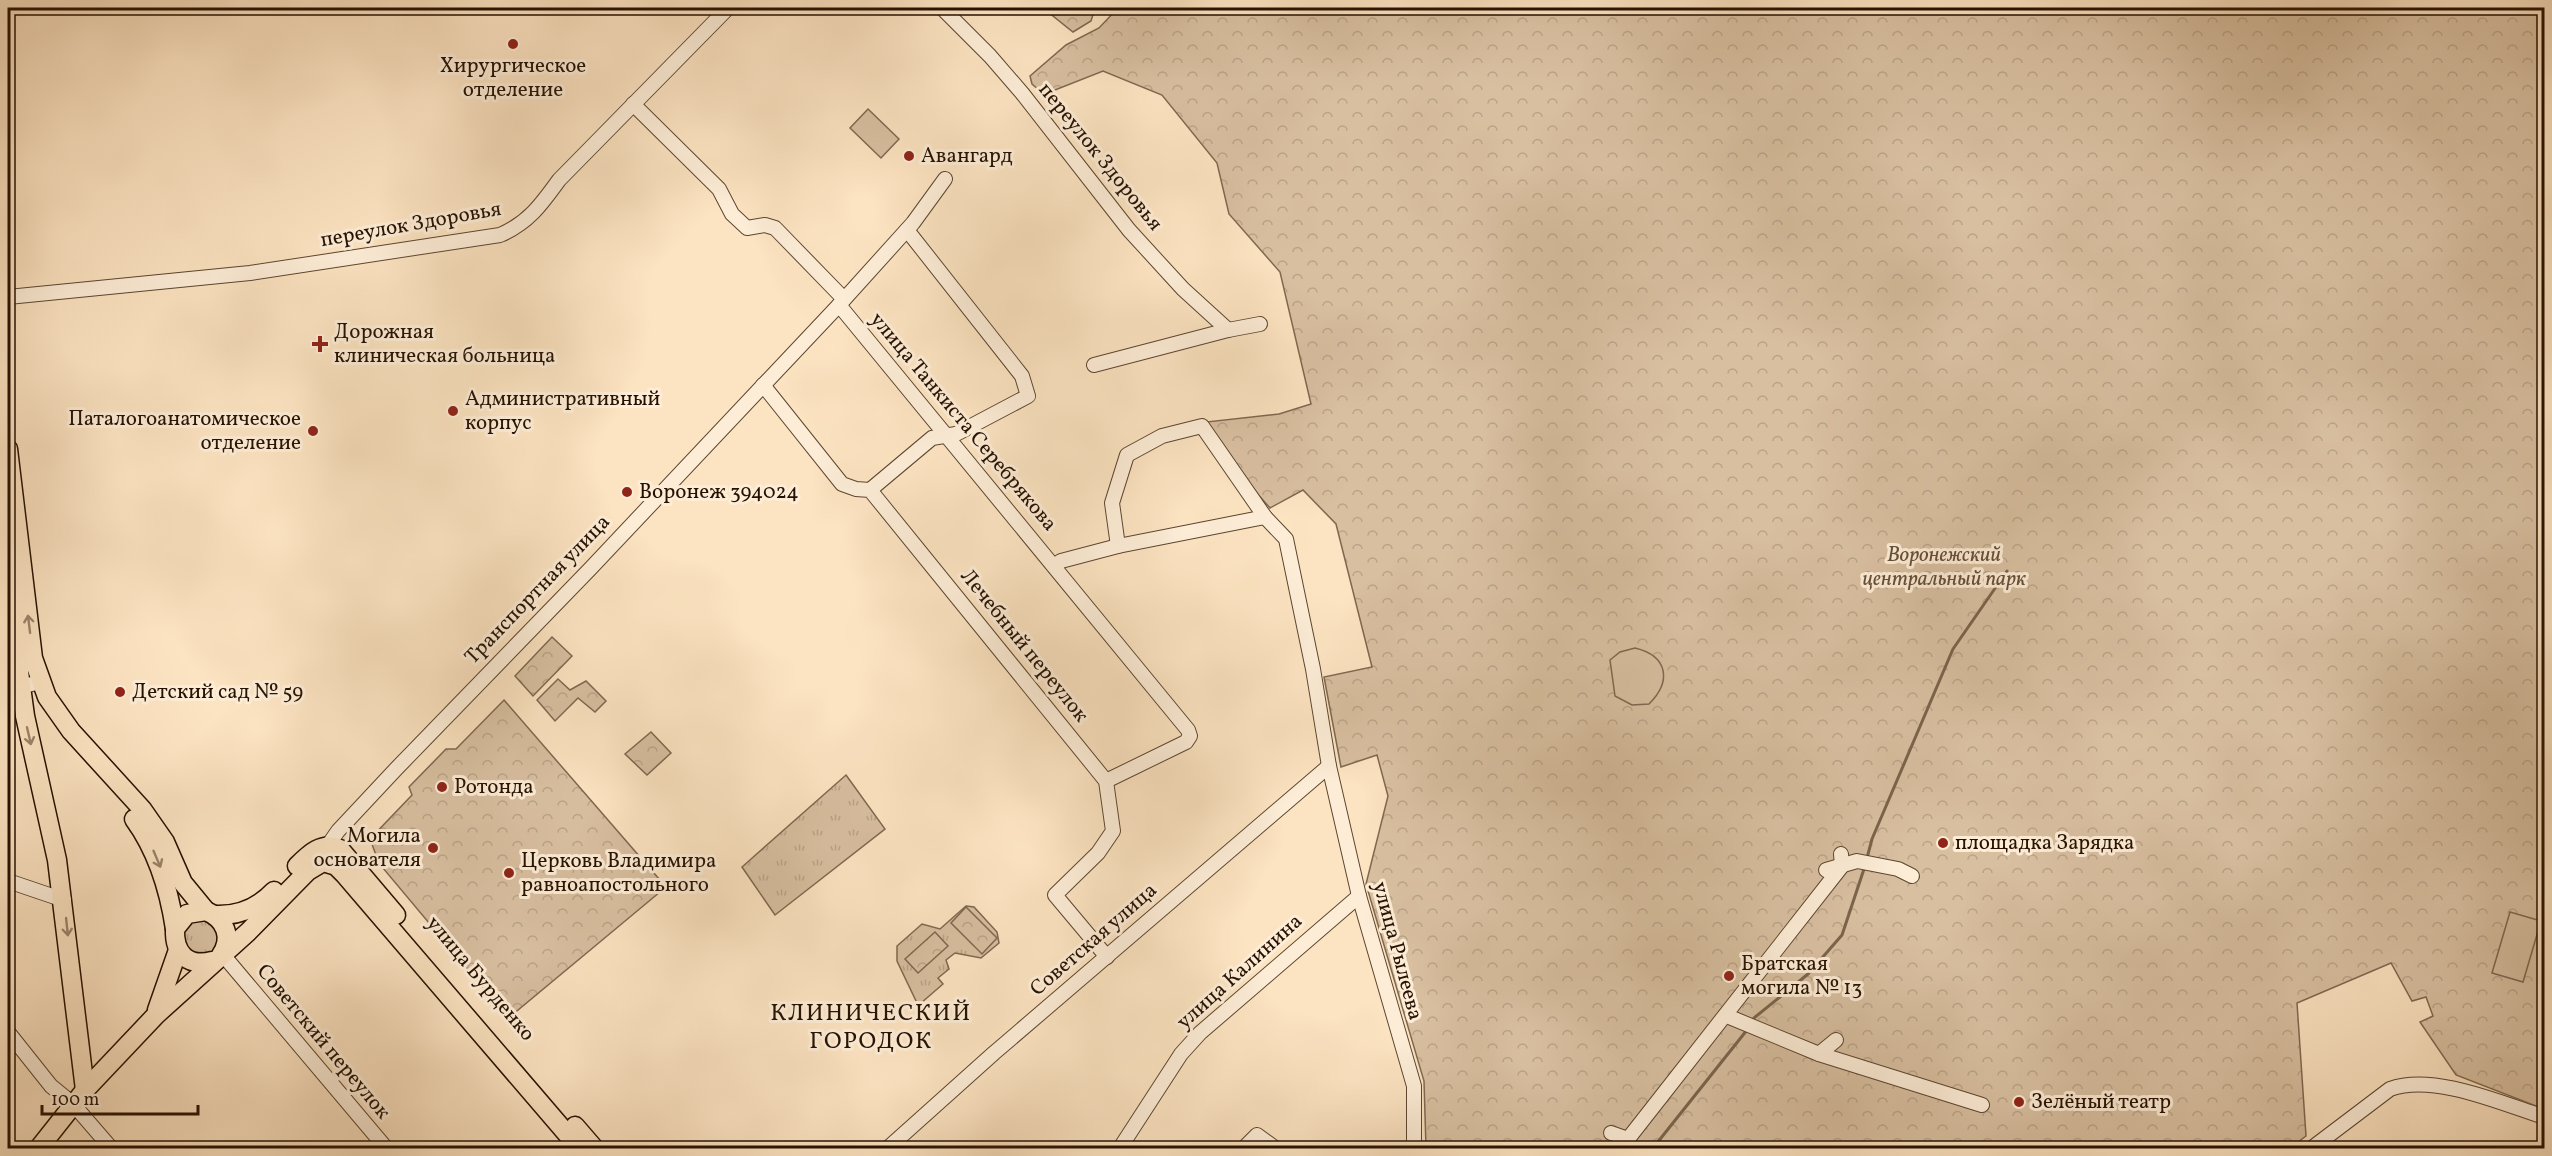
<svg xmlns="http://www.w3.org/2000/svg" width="2552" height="1156" font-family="Vollkorn,serif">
<defs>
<pattern id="grass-tufts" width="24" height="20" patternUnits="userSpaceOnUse" patternTransform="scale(1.5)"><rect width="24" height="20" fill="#d8bfa0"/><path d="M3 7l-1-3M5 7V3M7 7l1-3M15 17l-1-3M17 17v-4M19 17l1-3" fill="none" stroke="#b9a388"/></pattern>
<pattern id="forest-crowns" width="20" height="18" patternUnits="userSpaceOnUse" patternTransform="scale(1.5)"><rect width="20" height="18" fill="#d8bfa0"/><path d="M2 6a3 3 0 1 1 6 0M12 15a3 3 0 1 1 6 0" fill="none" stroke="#b9a388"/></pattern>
</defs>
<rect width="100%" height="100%" fill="#fce3c1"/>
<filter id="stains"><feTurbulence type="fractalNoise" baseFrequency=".00333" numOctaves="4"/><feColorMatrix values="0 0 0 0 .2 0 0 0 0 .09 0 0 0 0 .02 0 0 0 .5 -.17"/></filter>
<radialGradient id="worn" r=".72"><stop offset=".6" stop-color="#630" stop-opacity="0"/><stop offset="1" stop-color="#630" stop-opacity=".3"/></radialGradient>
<g fill="url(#grass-tufts)" stroke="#7f6850" stroke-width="1.5">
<polygon points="846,775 885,829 775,915 742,867"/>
<polygon points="966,906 974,907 997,932 999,943 981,958 955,953 946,960 949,969 938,978 943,984 921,1003 917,1003 897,961 897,946 922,924 940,929"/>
<circle cx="201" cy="937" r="18"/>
</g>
<g fill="url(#forest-crowns)" stroke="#7f6850" stroke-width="1.5">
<polygon points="1043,8 1095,8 1091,21 1073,32"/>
<polygon points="1118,8 2544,8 2544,1109 2456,1075 2420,1022 2433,1016 2426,997 2412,1001 2391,963 2297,1003 2306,1136 2290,1148 1426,1148 1424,1081 1366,884 1388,796 1377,755 1341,767 1324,677 1372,667 1336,524 1303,490 1270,508 1255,491 1206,422 1279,414 1311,404 1280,272 1229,214 1217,163 1162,95 1103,71 1055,90 1039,90 1032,84 1030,76 1066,45 1099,28"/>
<polygon points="552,637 572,656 533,696 515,676"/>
<polygon points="558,679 570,690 586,681 606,701 595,712 578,698 555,721 537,700"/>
<polygon points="504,700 666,887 512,1015 491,997 378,862 375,863 373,857 376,855 370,839 412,795 409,787 446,749 456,749"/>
<polygon points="651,732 671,753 647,775 625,754"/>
<polygon points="966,907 997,938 982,954 951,923"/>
<polygon points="935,932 948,946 918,973 905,959"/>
</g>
<g fill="#d8bfa0" stroke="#7f6850" stroke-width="1.5">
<polygon points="868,109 899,139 881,158 850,128"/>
<path d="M1635,648C1668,656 1672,681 1649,704L1632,705L1615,696L1610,660L1620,652Z"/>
<polygon points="2510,912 2541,921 2523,982 2492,973"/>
</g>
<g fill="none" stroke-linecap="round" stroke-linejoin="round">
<g stroke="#7b644c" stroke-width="3">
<polyline points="1867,858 1872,839 1953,649 2007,571"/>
<polyline points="1754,1018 1808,974 1842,935 1864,869"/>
<polyline points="1653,1148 1747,1030"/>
</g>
<defs>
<g id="minor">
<polyline points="942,8 990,56 1022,93 1129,230 1183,289 1228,330 1094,365"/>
<polyline points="633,104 719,189 732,214 747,228 765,225 775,228 844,299"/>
<path d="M8,297L250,273L500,235C528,223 541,205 559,180L728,8"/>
<polyline points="839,305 1188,730 1190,736 1186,742 1106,781"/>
<polyline points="1228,330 1260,324"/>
<polyline points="763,385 842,484 856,489 870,490 1106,781 1113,831 1098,853 1055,895 1107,957"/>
<polyline points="870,490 932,438 956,434 1028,396 1022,376 907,230"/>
<polyline points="1118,546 1112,503 1127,455 1162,436 1202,426 1265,517"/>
<polyline points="1054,566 1061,561 1118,546 1265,517 1286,539 1313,669 1329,766 1359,896 1414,1086 1414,1148"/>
<polyline points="8,690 40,682"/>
<polyline points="324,851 338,831 396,769 590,569 839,305 913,223 945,179"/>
<polyline points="1826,870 1857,861 1898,869 1912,876"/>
<polyline points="8,881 64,900"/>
<polyline points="229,962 386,1148"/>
<polyline points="1727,1016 1819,1054 1982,1105"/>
<polyline points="8,1032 51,1086 73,1104 111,1148"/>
<polyline points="1819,1054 1836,1040"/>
<polyline points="1611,1133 1628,1139"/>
<polyline points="888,1148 994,1053 1329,766"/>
<polyline points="1120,1148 1181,1054 1200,1033 1359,896"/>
<polyline points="1244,1148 1257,1135 1275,1148"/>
<polyline points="1631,1148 1628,1139 1842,866 1841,854"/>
<path d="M2312,1148L2390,1089C2433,1073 2501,1103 2544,1117"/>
</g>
<g id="major">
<polyline points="8,449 33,658 47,697 71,731 142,809 165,842 183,883 206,911"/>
<polyline points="8,572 20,668"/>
<polyline points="17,657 25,716 57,860 85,1090"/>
<path d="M134,819C158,852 169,889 175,929"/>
<path d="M297,866C309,854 322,841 340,849L396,915"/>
<path d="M215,915C239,916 258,908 274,891"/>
<path d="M212,961C188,967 174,954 175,929L187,914L206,911C225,919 233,937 221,955"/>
<polyline points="157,1010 178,950"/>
<polyline points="575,1126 594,1148"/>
<polyline points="39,1148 85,1090 156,1015 248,932 308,871 323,862 336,866 344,874 579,1148"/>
</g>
</defs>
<use href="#minor" stroke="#5c4630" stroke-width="16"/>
<use href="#major" stroke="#261100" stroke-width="21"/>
<use href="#minor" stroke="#fdedd7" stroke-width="14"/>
<use href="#major" stroke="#fce3c1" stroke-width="18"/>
</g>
<defs><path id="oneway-shaft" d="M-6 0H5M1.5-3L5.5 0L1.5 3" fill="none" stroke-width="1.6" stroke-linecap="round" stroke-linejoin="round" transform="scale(1.5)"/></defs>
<g stroke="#9c846a">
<use href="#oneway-shaft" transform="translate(29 624) rotate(-97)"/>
<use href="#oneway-shaft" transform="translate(29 736) rotate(77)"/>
<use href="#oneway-shaft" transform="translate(157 859) rotate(67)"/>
<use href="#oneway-shaft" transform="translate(67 927) rotate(84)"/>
</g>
<g fill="#8f2418" stroke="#fdedd7" stroke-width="2">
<circle cx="513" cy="44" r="6"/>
<circle cx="909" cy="156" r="6"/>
<path d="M317 335h6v6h6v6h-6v6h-6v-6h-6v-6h6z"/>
<circle cx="453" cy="411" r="6"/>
<circle cx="313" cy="431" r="6"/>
<circle cx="627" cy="492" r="6"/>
<circle cx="120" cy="692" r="6"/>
<circle cx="442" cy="787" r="6"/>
<circle cx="1943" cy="843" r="6"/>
<circle cx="433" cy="848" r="6"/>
<circle cx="509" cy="873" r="6"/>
<circle cx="1729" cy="976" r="6"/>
<circle cx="2019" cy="1102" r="6"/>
</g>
<g text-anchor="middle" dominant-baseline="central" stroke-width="6" stroke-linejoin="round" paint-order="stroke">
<g font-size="21" fill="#261100" stroke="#fdedd7" text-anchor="start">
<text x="513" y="66" text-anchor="middle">Хирургическое<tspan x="513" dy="24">отделение</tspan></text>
<text x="921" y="156">Авангард</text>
<text x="334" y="332">Дорожная<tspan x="334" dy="24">клиническая больница</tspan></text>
<text x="465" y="399">Административный<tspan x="465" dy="24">корпус</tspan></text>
<text x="301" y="419" text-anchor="end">Паталогоанатомическое<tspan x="301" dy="24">отделение</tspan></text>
<text x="639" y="492">Воронеж 394024</text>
<text x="132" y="692">Детский сад № 59</text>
<text x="454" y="787">Ротонда</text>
<text x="421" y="836" text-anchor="end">Могила<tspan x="421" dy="24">основателя</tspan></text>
<text x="1955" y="843">площадка Зарядка</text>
<text x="521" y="861">Церковь Владимира<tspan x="521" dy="24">равноапостольного</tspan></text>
<text x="1741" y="964">Братская<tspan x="1741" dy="24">могила № 13</tspan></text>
<text x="2031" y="1102">Зелёный театр</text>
</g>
<g font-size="21" fill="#261100" stroke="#fdedd7">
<text transform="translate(1100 157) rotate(51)">переулок Здоровья</text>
<text transform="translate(411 225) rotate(-10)">переулок Здоровья</text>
<text transform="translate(963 422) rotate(50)">улица Танкиста Серебрякова</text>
<text transform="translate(538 590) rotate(-46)">Транспортная улица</text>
<text transform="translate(1024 646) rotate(51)">Лечебный переулок</text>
<text transform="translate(1094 940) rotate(-41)">Советская улица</text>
<text transform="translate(1397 951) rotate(75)">улица Рылеева</text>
<text transform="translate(1240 972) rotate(-42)">улица Калинина</text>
<text transform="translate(480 979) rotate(50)">улица Бурденко</text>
<text transform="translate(323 1042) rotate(50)">Советский переулок</text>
</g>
<g font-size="21" font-style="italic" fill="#644e38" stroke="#fdedd7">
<text x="1944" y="555">Воронежский<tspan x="1944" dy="24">центральный парк</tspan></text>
</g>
<g font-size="24" letter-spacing="1.5" fill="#261100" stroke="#fdedd7">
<text x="871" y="1014">КЛИНИЧЕСКИЙ<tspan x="871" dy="28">ГОРОДОК</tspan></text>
</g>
</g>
<rect width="2552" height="1156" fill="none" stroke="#fce3c1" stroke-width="30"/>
<rect x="9" y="9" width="2534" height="1138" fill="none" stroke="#261100" stroke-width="3"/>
<rect x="15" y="15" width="2522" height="1126" fill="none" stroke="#261100" stroke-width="1.5"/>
<path d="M42 1105v9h156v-9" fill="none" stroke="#261100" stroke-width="3"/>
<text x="51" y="1105" font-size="18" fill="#261100" stroke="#fdedd7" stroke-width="4.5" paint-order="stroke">100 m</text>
<rect width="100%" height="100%" filter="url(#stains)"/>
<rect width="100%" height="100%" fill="url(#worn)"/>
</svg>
